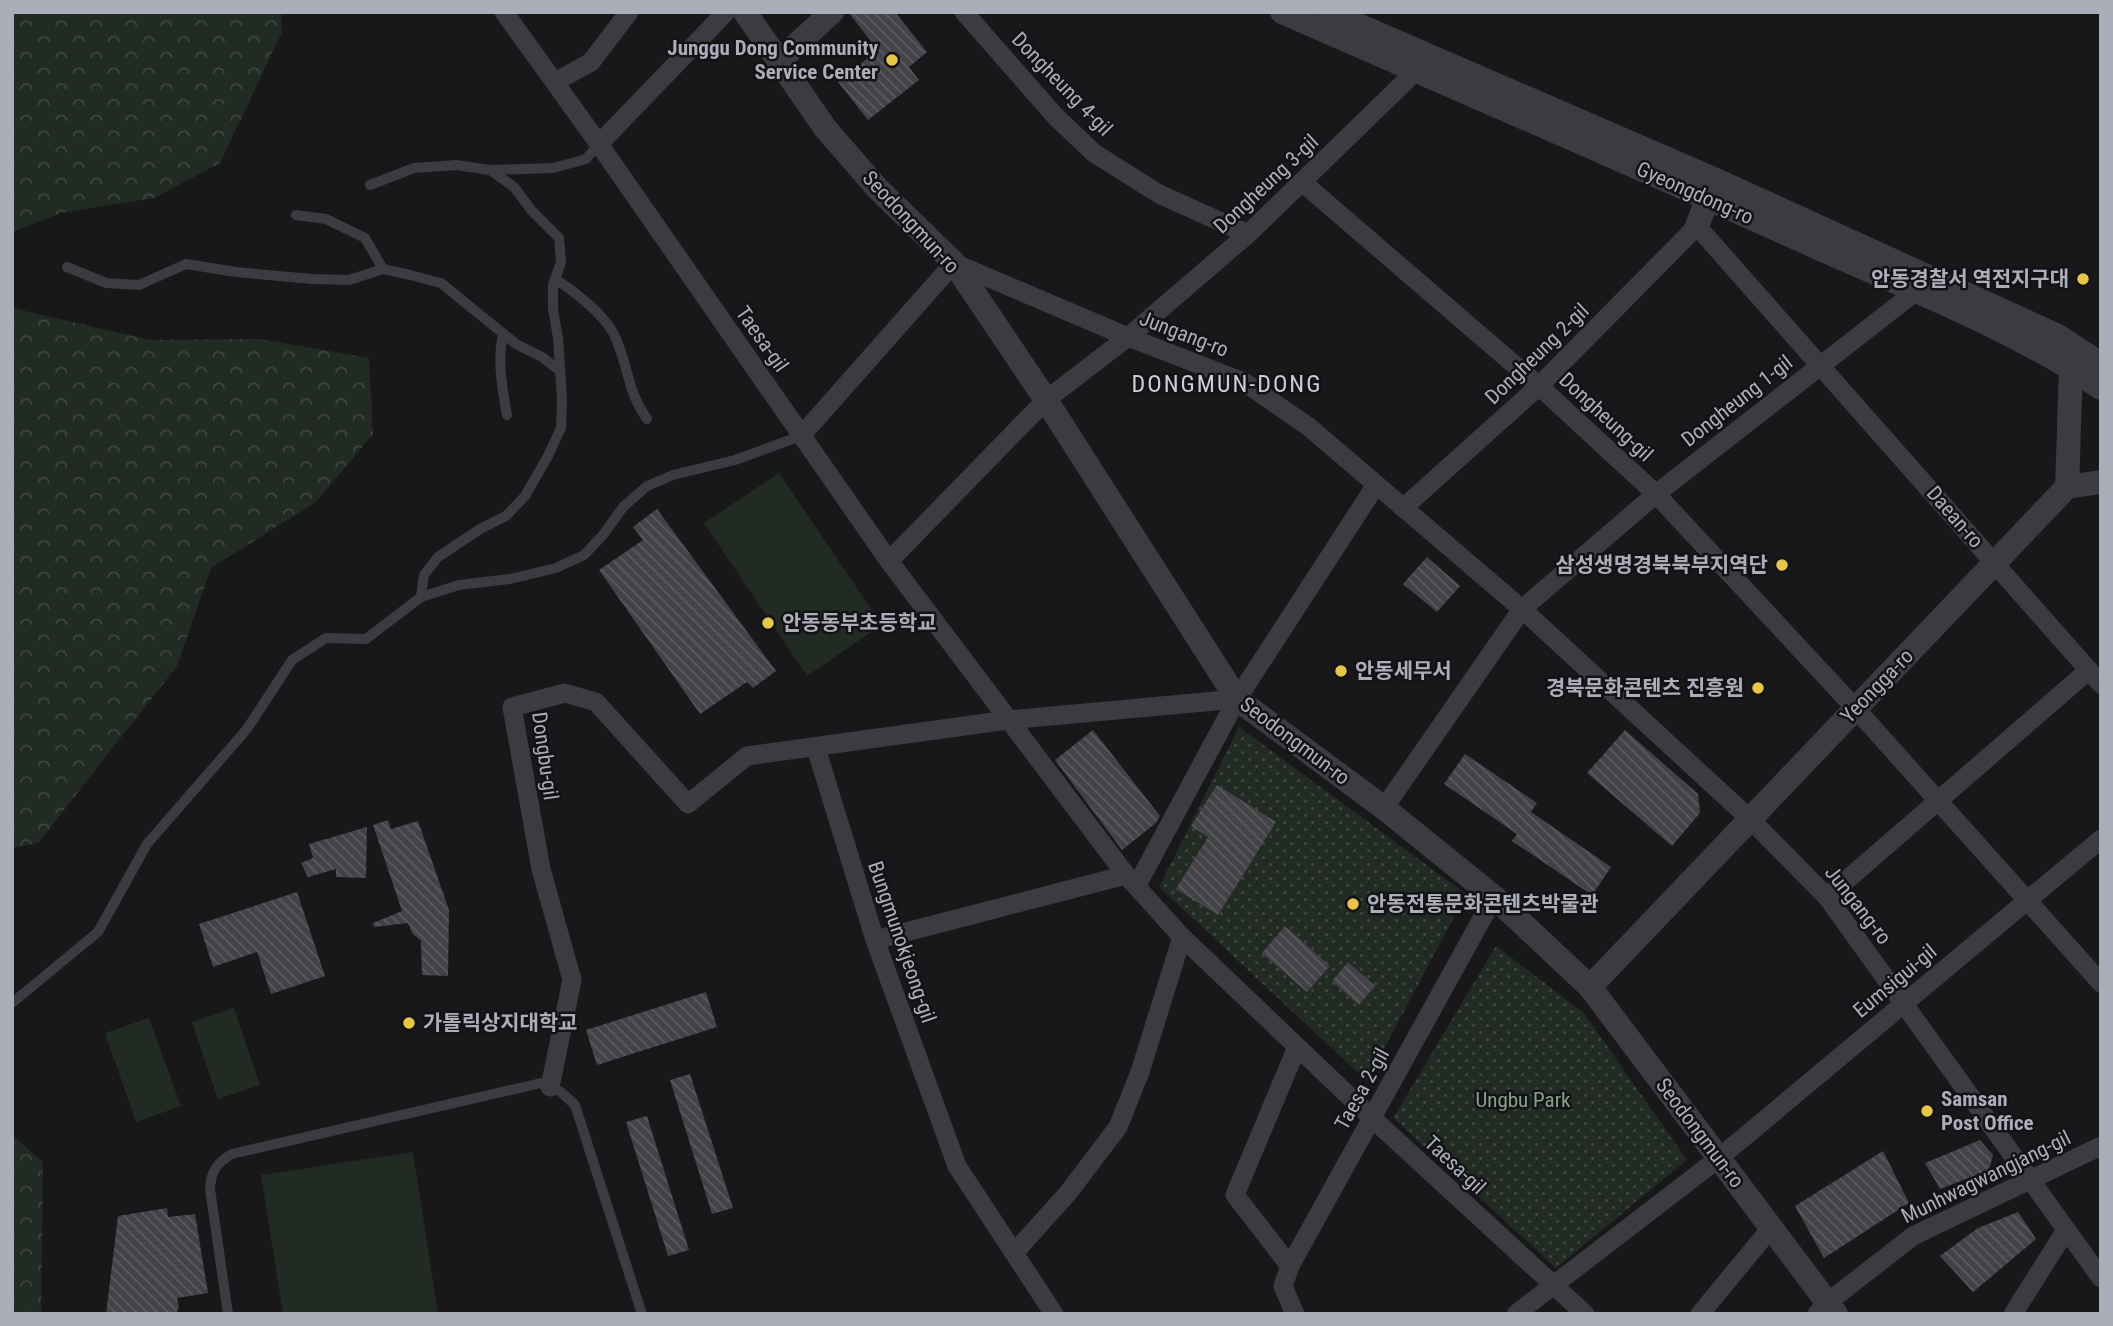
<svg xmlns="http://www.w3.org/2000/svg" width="2113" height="1326" font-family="'Roboto Condensed','Noto Sans KR',sans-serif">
<defs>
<pattern id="grass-dots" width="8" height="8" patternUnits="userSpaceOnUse" patternTransform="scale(1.75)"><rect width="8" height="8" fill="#222a24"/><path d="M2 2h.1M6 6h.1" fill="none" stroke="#3f4642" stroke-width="1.8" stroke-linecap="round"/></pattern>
<pattern id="forest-crowns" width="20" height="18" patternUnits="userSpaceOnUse" patternTransform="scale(1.75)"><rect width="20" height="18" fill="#222a24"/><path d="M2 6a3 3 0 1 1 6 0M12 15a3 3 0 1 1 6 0" fill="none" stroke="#3f4642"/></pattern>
<pattern id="building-back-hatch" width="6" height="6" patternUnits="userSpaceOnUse" patternTransform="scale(1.75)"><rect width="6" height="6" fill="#424247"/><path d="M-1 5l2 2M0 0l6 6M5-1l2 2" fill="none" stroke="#5b5b5f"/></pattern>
</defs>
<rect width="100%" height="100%" fill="#18181a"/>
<g fill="url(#grass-dots)">
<polygon points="1239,727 1466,894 1367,1081 1159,887"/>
<polygon points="1496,946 1584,1013 1687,1160 1556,1268 1393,1118"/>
</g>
<g fill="url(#forest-crowns)">
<polygon points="12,12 281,12 282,32 220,163 154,198 61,213 12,232"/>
<polygon points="12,308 150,340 260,339 369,358 373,434 316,502 211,568 177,666 38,843 12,848"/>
<polygon points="12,1135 43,1162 41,1314 12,1314"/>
</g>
<g fill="#222a24">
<polygon points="779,473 882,625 807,676 704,523"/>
<polygon points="234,1008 260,1085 218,1099 192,1022"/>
<polygon points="149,1018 181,1106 136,1122 105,1033"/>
<polygon points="413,1152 438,1314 283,1314 261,1175"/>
</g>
<g fill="url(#building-back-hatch)">
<polygon points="848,12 895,12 927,52 909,67 919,80 868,120 838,82 878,50"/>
<polygon points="657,509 776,671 753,688 747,682 700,714 599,570 643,540 633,527"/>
<polygon points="1427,557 1460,586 1437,612 1403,584"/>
<polygon points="1093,730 1160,816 1156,823 1122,850 1055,760"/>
<polygon points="1625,730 1698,794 1700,813 1672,846 1587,773"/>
<polygon points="1465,754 1537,803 1531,812 1611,867 1592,895 1512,841 1517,834 1444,784"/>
<polygon points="1217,785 1276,822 1218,915 1176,889 1208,837 1191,826"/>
<polygon points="388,820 391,829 418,821 449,910 448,976 422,975 421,941 412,933 408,923 374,927 373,923 402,911 373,825"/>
<polygon points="367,827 366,878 336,877 336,869 308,877 301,863 313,858 309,844"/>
<polygon points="297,892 325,976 271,994 257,952 213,967 199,924"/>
<polygon points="1285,926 1330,966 1307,992 1262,953"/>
<polygon points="1348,962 1375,986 1359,1005 1332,981"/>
<polygon points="706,992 717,1027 597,1065 586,1030"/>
<polygon points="690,1074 733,1208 712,1214 670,1080"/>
<polygon points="647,1116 689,1250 668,1256 626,1122"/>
<polygon points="1980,1140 1993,1155 1989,1170 1940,1189 1925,1163"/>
<polygon points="1883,1151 1909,1203 1824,1258 1795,1206"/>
<polygon points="167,1208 168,1217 195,1214 208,1293 177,1298 179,1308 175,1314 106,1314 118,1216"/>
<polygon points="2018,1212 2036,1239 1973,1292 1940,1256 1978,1228"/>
</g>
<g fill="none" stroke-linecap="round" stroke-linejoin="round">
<g stroke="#3b3b40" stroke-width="10">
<polyline points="370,185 414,168 456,165 490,170 553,168 586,159 599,144"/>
<polyline points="296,215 326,219 365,238 383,269"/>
<polyline points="67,267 106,283 139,285 186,264 236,272 312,279 349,280 383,269 410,275 441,283 516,344 542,357 560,371"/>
<path d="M555,279C574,291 608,317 616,339C629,368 627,391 647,419"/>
<path d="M503,333C497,361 502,387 507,415"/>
<polyline points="421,597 424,575 438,557 480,529 506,516 525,496 548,456 561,428 562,400 558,338 553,309 553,285 561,262 559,238 532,211 514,187 490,170"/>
<polyline points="12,1003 98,932 147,844 247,729 292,660 326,638 366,639 421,597 459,585 510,579 556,568 584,555 603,535 623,507 647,486 673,475 735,460 801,436"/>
<path d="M228,1314L210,1189C211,1172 216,1163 232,1154L541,1083L561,1092L575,1105L642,1314"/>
</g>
<g stroke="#3b3b40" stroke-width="19">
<polyline points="504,12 599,144 889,561 1126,875 1182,937 1372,1118 1585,1314"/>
<polyline points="964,12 1056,117 1094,153 1159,194 1248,234"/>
<polyline points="555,82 591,62 629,12"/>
<polyline points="599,144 726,12"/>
<polyline points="1302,182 1539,386 1656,494 1856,709 2101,983"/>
<polyline points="801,436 954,263 1128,337 1244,382 1309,427 1522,609 1750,819 1827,897 2101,1278"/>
<polyline points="1403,508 1539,386 1697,226 2101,684"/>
<polyline points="889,561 1046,400 1128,337 1248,234 1416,71 1422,59"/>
<polyline points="816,748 875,940 957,1166 1054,1314"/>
<polyline points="1384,808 1522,609 1656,494 1915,292"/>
<polyline points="1137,885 1237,699 1376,485"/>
<polyline points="1827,897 2089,670"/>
<polyline points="875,940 1126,875"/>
<polyline points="550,1087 572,980 541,869 512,707 565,693 596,702 688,804 747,756 1008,720 1237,699"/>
<polyline points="1014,1253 1068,1193 1118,1127 1140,1072 1182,937"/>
<polyline points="1290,1266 1235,1195 1297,1047"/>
<polyline points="1295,1314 1283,1286 1290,1266 1494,897"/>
<polyline points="1516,1314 1719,1158 2101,839"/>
<polyline points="1700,1314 1771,1228"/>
<polyline points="1817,1314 1827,1303 1913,1236 2101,1146"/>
<polyline points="2013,1314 2066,1230"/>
</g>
<g stroke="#3b3b40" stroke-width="24">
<polyline points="745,12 825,128 878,189 954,263 1046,400 1237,699 1384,808 1494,897 1590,987 1836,1314"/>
<path d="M1282,12C1460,90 1639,167 1816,247C1910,289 2016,330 2101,388"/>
<polyline points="1328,12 1716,180 2058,336 2101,364"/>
<polyline points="780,60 832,12"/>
<polyline points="1697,226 1714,183"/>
<polyline points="2067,487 2101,482"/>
<polyline points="1590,987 2067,487 2071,367 2074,357"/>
</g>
</g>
<g fill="#e5c645" stroke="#131315" stroke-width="2.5">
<circle cx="892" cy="60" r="7"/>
<circle cx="2083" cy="279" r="7"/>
<circle cx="1782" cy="565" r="7"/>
<circle cx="768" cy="623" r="7"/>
<circle cx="1341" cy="671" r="7"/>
<circle cx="1758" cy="688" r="7"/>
<circle cx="1353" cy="904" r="7"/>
<circle cx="409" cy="1023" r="7"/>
<circle cx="1927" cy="1111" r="7"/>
</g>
<g text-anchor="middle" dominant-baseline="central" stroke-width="5" stroke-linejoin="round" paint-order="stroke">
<g font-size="21" font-weight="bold" fill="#abadb9" stroke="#131315" text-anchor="start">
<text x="878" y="48" text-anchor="end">Junggu Dong Community<tspan x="878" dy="24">Service Center</tspan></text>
<text x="2069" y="279" text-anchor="end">안동경찰서 역전지구대</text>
<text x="1768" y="565" text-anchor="end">삼성생명경북북부지역단</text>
<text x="782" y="623">안동동부초등학교</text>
<text x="1355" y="671">안동세무서</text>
<text x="1744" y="688" text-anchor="end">경북문화콘텐츠 진흥원</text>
<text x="1367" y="904">안동전통문화콘텐츠박물관</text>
<text x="423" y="1023">가톨릭상지대학교</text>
<text x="1941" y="1099">Samsan<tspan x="1941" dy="24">Post Office</tspan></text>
</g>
<g font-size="21" fill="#abadb9" stroke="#131315">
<text transform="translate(1062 84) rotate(46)">Dongheung 4-gil</text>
<text transform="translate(1266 184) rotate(-43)">Dongheung 3-gil</text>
<text transform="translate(1695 193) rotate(24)">Gyeongdong-ro</text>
<text transform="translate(911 222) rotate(47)">Seodongmun-ro</text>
<text transform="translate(1184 334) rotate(21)">Jungang-ro</text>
<text transform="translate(762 339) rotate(55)">Taesa-gil</text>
<text transform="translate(1537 354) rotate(-44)">Dongheung 2-gil</text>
<text transform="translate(1737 401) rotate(-38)">Dongheung 1-gil</text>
<text transform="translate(1606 417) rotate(43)">Dongheung-gil</text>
<text transform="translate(1955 517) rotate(49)">Daean-ro</text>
<text transform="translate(1877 686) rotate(-46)">Yeongga-ro</text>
<text transform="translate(1295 741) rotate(37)">Seodongmun-ro</text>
<text transform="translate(545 756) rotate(82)">Dongbu-gil</text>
<text transform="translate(1858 905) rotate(52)">Jungang-ro</text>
<text transform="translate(902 942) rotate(71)">Bungmunokjeong-gil</text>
<text transform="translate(1895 981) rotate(-40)">Eumsigui-gil</text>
<text transform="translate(1362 1089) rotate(-61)">Taesa 2-gil</text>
<text transform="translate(1700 1133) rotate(53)">Seodongmun-ro</text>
<text transform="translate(1455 1165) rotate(43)">Taesa-gil</text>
<text transform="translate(1986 1177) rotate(-26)">Munhwagwangjang-gil</text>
</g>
<g font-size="21" fill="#84a28a" stroke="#131315">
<text x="1523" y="1100">Ungbu Park</text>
</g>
<g font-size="24" letter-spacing="2" fill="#cccdd5" stroke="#131315">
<text x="1227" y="384">DONGMUN-DONG</text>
</g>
</g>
<rect width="2113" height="1326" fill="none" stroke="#abadb9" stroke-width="28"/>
</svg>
